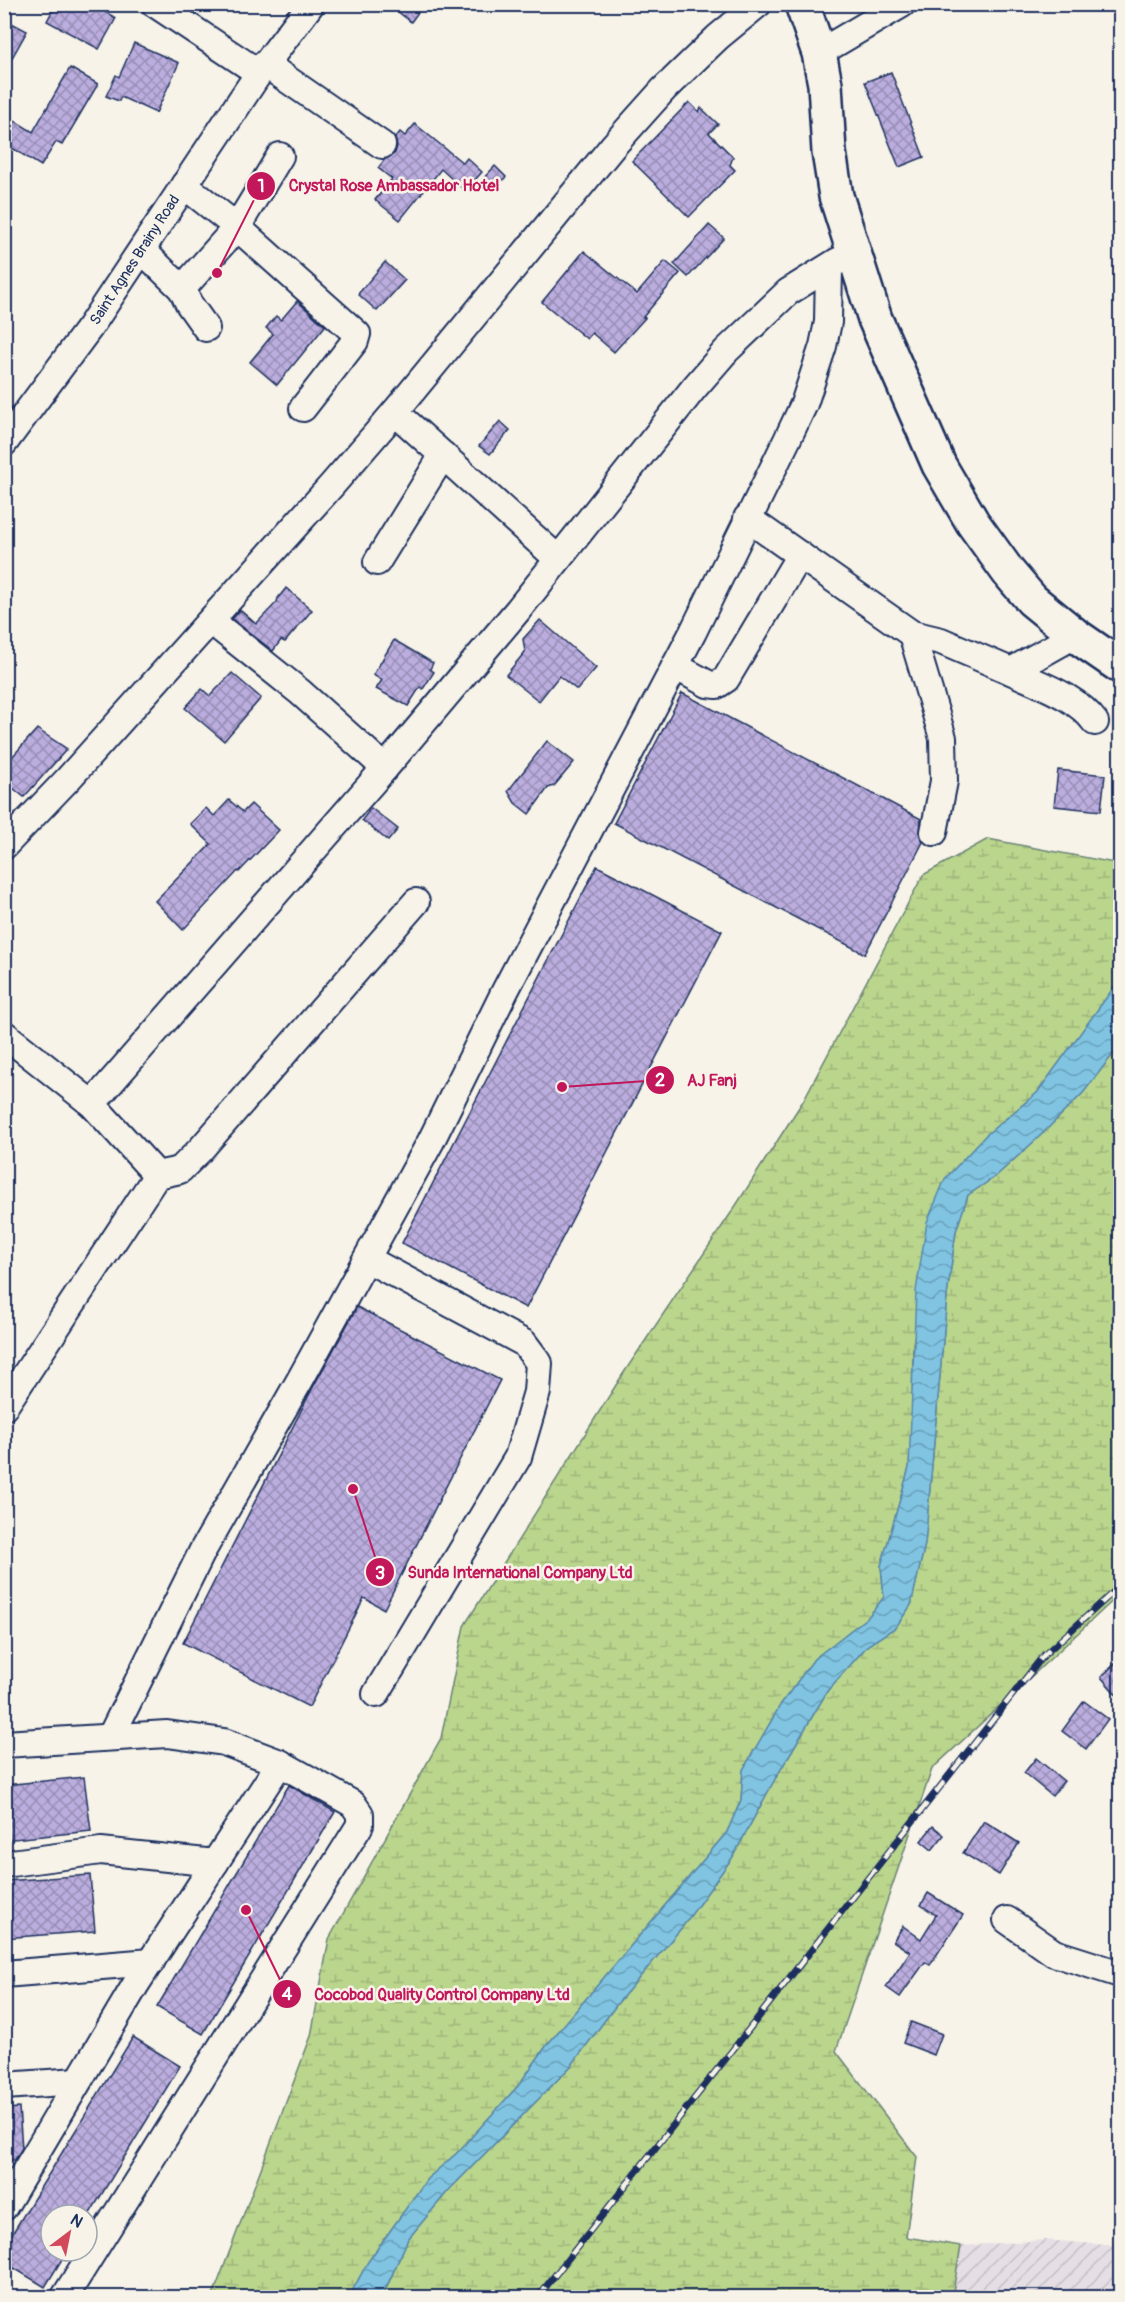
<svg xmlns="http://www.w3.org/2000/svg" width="1125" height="2302" font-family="Pangolin,sans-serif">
<defs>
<pattern id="industrial-furrows" width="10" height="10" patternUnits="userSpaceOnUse" patternTransform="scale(1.5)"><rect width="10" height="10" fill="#e5dee5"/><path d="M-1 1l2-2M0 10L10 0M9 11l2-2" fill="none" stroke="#c4bfc7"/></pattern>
<pattern id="wetland-marsh" width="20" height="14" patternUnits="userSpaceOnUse" patternTransform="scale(1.5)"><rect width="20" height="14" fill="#bad58c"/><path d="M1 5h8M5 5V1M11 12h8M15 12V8" fill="none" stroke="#9fb77b"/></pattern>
<pattern id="water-waves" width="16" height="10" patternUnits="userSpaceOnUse" patternTransform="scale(1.5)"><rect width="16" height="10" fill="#80c4e1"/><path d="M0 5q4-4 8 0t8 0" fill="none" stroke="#68a0ba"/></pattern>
<pattern id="building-cross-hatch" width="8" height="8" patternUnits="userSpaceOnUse" patternTransform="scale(1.5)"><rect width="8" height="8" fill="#bbaddd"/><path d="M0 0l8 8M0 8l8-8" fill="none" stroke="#978db6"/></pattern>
</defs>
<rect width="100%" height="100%" fill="#f7f3e8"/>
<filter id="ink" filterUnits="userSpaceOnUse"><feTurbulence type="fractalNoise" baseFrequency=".0167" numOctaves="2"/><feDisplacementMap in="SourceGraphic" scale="12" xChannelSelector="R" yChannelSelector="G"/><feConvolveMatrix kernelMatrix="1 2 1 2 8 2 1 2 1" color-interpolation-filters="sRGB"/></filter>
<g filter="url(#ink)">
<polygon fill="url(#industrial-furrows)" points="1044,2240 1120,2246 1120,2297 952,2298 961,2246"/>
<g fill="url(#wetland-marsh)" stroke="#6a8275" stroke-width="1.5">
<polygon points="988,839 1120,864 1120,979 1037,1093 986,1135 945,1179 913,1344 912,1417 909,1468 881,1566 884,1597 869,1616 814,1659 781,1704 743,1770 741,1800 727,1832 547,2045 518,2086 457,2153 427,2179 368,2262 349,2297 212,2298 311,2036 329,1939 441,1738 464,1626 623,1374 733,1210 803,1101 923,875"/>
<polygon points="1120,1045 1120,1594 932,1769 836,2051 917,2157 906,2237 961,2246 952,2297 382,2298 408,2239 448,2191 571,2066 617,2004 683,1926 732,1858 775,1779 828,1690 868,1645 896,1627 911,1605 925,1544 947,1296 956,1231 968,1195 995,1177 1041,1135 1083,1093"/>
</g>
<polygon fill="url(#water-waves)" stroke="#5888ad" stroke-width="1.5" points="1120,979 1120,1045 1083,1093 1041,1135 995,1177 968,1195 956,1231 947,1296 925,1544 911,1605 896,1627 868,1645 828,1690 775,1779 732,1858 683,1926 617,2004 571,2066 448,2191 408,2239 382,2297 349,2297 368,2262 427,2179 457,2153 518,2086 547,2045 727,1832 741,1800 743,1770 781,1704 814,1659 869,1616 884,1597 881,1566 909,1468 916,1291 927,1222 945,1179 986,1135 1037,1093"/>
<g fill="url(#building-cross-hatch)" stroke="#1b2f5e" stroke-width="1.5">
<polygon points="56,4 91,4 116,18 99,49 47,21"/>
<polygon points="388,4 424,4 411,22"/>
<polygon points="4,19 27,31 4,72"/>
<polygon points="134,43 179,63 156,113 121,97 119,101 106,96 116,75 119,77"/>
<polygon points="70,68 98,84 62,145 56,142 41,166 4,143 4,114 33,132"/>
<polygon points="891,72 924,157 899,167 865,82"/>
<polygon points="689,102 699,112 701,108 718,124 709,133 733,157 730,165 735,170 689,217 632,161"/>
<polygon points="415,124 463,163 467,158 482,172 465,191 441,169 400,220 375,200 392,179 378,168 385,159 395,153 397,146 395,138 400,132 405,136"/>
<polygon points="495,166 506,177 492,190 482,180"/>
<polygon points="709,225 724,238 688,277 674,264"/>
<polygon points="584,251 637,294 665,261 680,273 643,317 645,318 614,352 592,333 587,339 542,302"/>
<polygon points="385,262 405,280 377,311 358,294"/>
<polygon points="297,301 325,326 277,385 250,362 273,334 266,328 276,316 281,320"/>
<polygon points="500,421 510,430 490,454 479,446"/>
<polygon points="286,588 312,610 285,642 281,640 273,651 232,619 240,610 256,624 277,602 278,598"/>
<polygon points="540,620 596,668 577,690 559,676 539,701 506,675 525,652 523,639"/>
<polygon points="394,640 433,663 430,669 434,672 423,689 420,687 408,706 376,689 382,680 373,675"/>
<polygon points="232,673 261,698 224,741 185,708 202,689 210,696"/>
<polygon points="682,693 921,819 920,836 923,842 865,954 614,823"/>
<polygon points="37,729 67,749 24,797 4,781 4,766"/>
<polygon points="547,741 574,762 554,786 548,788 529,814 515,803 508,791"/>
<polygon points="1058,770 1105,775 1101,811 1054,806"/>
<polygon points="229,800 243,812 251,804 279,830 239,872 238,871 183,930 155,901 211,844 190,824 206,808 214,816"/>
<polygon points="371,808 398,829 388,841 362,820"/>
<polygon points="597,866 722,931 526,1308 402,1243"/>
<polygon points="357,1307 500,1380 384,1609 364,1598 309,1707 183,1643 311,1391"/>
<polygon points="1120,1659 1120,1699 1101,1677"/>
<polygon points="1084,1701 1108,1719 1086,1749 1062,1731"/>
<polygon points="1036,1758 1064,1781 1052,1796 1024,1773"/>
<polygon points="84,1777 91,1831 4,1840 4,1785"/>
<polygon points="289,1785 335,1812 203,2034 157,2007"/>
<polygon points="984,1821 1019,1843 999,1875 963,1853"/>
<polygon points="933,1826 944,1835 932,1850 921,1841"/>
<polygon points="90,1875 95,1931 4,1938 4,1881"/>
<polygon points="928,1893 963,1915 930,1965 925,1962 900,1997 886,1987 910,1952 893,1941 903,1926 921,1939 936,1915 921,1905"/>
<polygon points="911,2022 942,2034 934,2055 903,2043"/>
<polygon points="133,2037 180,2066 89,2215 51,2215 51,2251 67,2251 45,2287 4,2262 4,2247"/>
<polygon points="19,2108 22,2148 15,2160 4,2160 4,2109"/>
</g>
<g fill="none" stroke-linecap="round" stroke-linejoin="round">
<defs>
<g id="minor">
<polyline points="155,4 259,73 311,4"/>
<polyline points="819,53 902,4"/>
<polyline points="265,64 382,145"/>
<polyline points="184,185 237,227 357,334 355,341 303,408"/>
<polyline points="142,250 182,289 189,304 206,328"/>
<polyline points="182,289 237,227 280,156"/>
<polyline points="395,412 558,559"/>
<polyline points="4,443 90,327 259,73"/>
<polyline points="747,518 912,634 941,641 1011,671 1075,635"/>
<polyline points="377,562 443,455"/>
<polyline points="912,634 943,738 944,781 934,832"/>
<polyline points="675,666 708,684 717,685 726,679 800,555"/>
<path d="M1011,671C1040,685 1076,696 1095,722"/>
<polyline points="385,768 518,610 694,388 726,351 788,292 838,261"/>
<polyline points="4,846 68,779 332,485 395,412 613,146 664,89 718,37 758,4"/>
<polyline points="4,1034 92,1104 157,1175"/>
<polyline points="92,1104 385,768 300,692 211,621"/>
<polyline points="367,1259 524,1343 539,1363 537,1392 518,1457 376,1694"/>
<polyline points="4,1407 157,1175 180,1170 200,1150 416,902"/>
<polyline points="111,1736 203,1550 300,1380 431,1141 505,991 693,632 787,440 804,404 823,346 828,322 829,268"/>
<polyline points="4,1744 167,1734 224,1742 280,1763 353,1804 360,1814 360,1825 64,2298"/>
<polyline points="4,1864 101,1851 215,1863"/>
<polyline points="1007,1920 1054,1953 1120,1974"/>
<polyline points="4,1974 151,1962"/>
<polyline points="4,2086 78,2081"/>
<polyline points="4,2207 136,1984 280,1763"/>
</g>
<polyline id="major" points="802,4 819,53 825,84 829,152 836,196 875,319 939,465 973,523 1009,573 1032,600 1075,635 1120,666"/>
</defs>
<use href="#minor" stroke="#1b2f5e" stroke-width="30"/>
<use href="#major" stroke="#1b2f5e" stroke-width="38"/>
<use href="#minor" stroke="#f7f3e8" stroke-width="26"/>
<use href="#major" stroke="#f7f3e8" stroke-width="33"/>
<defs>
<polyline id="rail" points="537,2298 1044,1655 1120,1586"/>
</defs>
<use href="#rail" stroke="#1b2f5e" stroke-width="7"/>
<use href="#rail" stroke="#f7f3e8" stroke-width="4.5" stroke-dasharray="14" stroke-linecap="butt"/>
</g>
</g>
<g text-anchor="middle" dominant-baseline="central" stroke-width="5" stroke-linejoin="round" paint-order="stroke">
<g font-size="15" fill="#1b2f5e" stroke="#f7f3e8">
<text transform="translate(135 260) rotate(-57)">Saint Agnes Brainy Road</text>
</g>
</g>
<path fill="none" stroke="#c2185b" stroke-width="2" d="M217 273L261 186M562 1087L660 1080M353 1489L380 1572M246 1910L287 1994"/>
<g fill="#c2185b" stroke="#f7f3e8" stroke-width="2">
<circle cx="217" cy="273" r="6"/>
<circle cx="562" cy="1087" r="6"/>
<circle cx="353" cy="1489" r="6"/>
<circle cx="246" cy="1910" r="6"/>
<circle cx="261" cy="186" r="15"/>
<circle cx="660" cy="1080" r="15"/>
<circle cx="380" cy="1572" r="15"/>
<circle cx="287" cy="1994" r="15"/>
</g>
<g font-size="18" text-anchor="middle" font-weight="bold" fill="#fff">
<text x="261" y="192">1</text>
<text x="660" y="1086">2</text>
<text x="380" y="1579">3</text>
<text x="287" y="2000">4</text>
</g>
<g font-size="16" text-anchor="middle" font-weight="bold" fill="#c2185b" stroke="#f7f3e8" stroke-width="5" stroke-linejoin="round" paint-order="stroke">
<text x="394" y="191">Crystal Rose Ambassador Hotel</text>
<text x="712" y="1086">AJ Fanj</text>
<text x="520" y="1578">Sunda International Company Ltd</text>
<text x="442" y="2000">Cocobod Quality Control Company Ltd</text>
</g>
<rect width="1125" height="2302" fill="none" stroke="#f7f3e8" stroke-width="24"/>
<rect x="12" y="12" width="1101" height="2278" fill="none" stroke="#1b2f5e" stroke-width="2" filter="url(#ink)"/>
<g transform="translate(69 2233) rotate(32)"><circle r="28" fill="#f7f3e8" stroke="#9fa5b1" stroke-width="1.5"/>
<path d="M0-4.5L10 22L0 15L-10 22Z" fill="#d1495b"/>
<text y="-9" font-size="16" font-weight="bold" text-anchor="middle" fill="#1b2f5e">N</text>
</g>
</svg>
